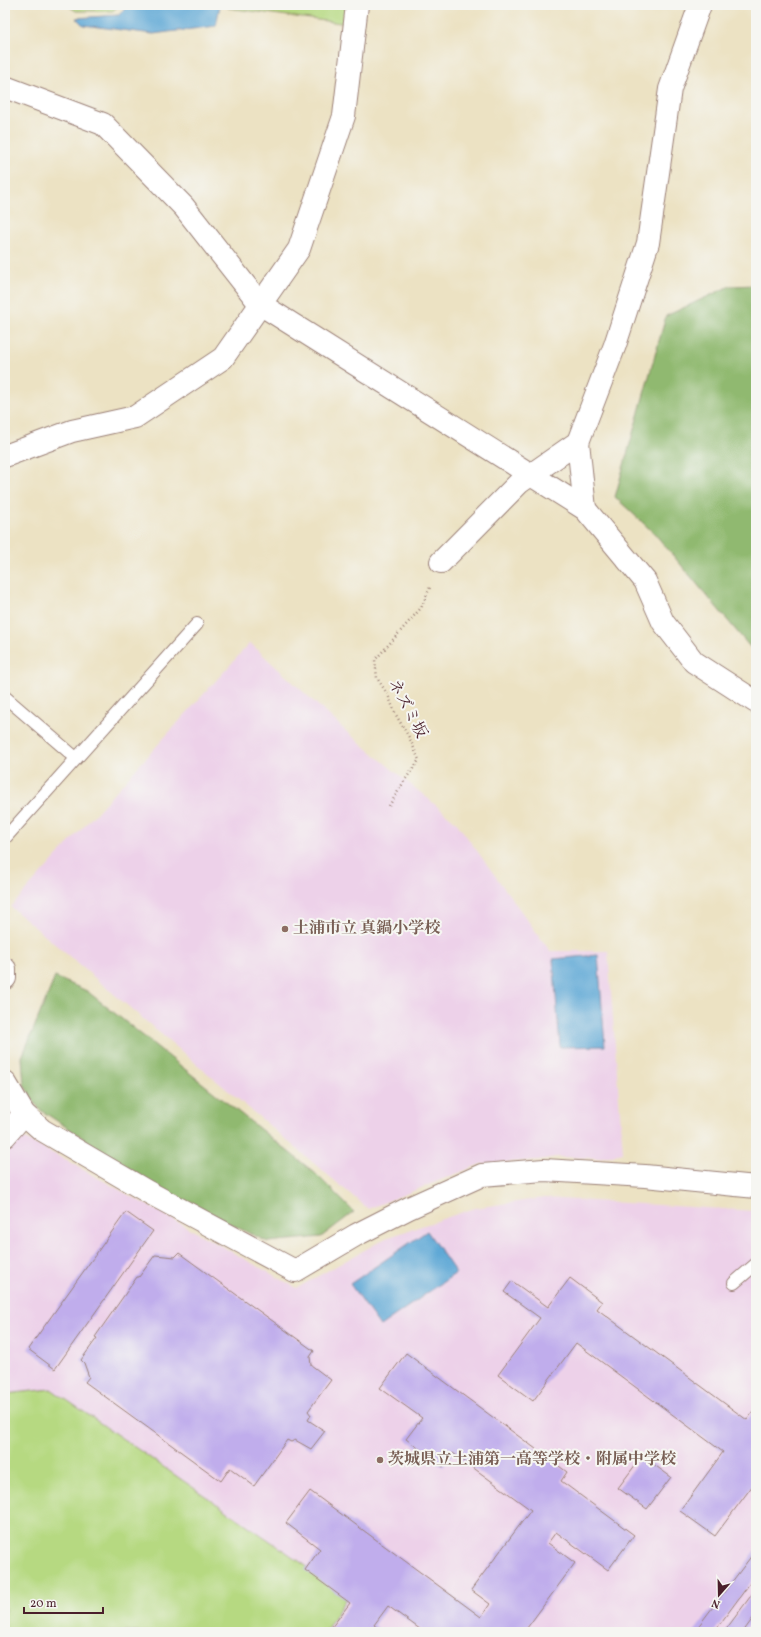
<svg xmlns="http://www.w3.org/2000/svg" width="761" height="1637" font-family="Vollkorn,'Noto Serif JP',serif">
<rect width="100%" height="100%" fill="#f6f6f2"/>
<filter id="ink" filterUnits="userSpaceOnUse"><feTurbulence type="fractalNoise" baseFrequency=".025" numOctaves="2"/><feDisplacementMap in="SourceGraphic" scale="8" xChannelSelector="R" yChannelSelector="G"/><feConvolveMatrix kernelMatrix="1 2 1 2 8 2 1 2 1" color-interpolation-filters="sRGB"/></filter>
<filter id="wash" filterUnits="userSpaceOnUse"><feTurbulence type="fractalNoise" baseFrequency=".012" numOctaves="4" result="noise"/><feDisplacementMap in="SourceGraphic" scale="16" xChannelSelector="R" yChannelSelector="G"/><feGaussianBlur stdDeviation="0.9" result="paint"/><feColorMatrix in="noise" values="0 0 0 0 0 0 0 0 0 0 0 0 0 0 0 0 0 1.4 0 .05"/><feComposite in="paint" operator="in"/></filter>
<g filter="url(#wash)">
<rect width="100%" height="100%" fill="#ece2c3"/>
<g fill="#edd1e9">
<polygon points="250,643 347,732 456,822 550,951 608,951 623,1153 599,1158 556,1157 539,1160 481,1164 368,1209 11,907"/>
<polygon points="19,1136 60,1157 297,1288 386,1238 475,1208 544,1198 756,1211 756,1632 5,1632 5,1151"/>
</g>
<g fill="#b6d981" stroke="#807c56">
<polygon points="67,5 119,5 113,11 76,11"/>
<polygon points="228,5 349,5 348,24 228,8"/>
<polygon points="51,1389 348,1595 325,1632 5,1632 5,1394"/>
</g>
<g fill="#90b96f" stroke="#6d6c4d">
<polygon points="756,285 756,650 750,647 655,534 615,497 666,316 730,286"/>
<polygon points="55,977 87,991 315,1173 354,1212 321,1237 268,1242 169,1195 39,1109 24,1085 22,1057"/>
</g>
<g fill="#5ea8d6" stroke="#546480">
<polygon points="128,5 220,5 216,26 153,34 83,25 76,18 119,15"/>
<polygon points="598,955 605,1046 560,1047 553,959"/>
<polygon points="427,1231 456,1273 380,1326 350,1284"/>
</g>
<g id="blocks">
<g fill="#c0adec">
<polygon points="126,1212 153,1231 55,1369 28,1349"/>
<polygon points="179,1253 314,1351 310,1357 311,1365 331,1380 308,1411 311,1415 308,1420 325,1431 311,1449 295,1440 291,1442 287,1440 254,1486 230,1468 221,1481 85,1382 89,1377 84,1363 81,1360 97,1338 95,1337 137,1277 139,1277 155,1255 175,1257"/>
<polygon points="570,1278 602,1302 597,1309 747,1420 753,1412 756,1415 756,1481 715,1536 680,1511 723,1452 576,1343 533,1401 498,1375 540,1318 504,1292 512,1281 548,1307"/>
<polygon points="406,1353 567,1472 561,1481 634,1535 608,1570 556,1532 548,1543 575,1563 524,1632 424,1632 388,1606 374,1625 383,1632 328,1632 350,1603 305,1570 320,1549 286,1523 310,1491 481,1617 490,1604 471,1590 531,1510 453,1453 443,1467 406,1439 422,1418 380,1388"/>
<polygon points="642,1456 671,1477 647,1509 618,1488"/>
<polygon points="756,1550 756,1575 714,1632 694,1632"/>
<polygon points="756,1589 756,1614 743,1632 724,1632"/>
</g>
</g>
</g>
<g filter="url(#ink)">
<use href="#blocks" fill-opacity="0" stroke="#9b8077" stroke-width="1"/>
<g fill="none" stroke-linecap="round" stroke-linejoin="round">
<defs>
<g id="service">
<polyline points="5,697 76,758"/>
<polyline points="5,838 197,624"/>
<polyline points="734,1283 756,1264"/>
</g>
<g id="minor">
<polyline points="5,87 103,124 184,207 260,304 585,509 645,581 663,622 694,662 756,702"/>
<polyline points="578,442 585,509"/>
<polyline points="5,456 72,431 135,417 223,358 299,249 344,116 357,5"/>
<polyline points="441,562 519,483 578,442 615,345 648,243 670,89 700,5"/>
<polyline points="5,969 5,978"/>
<polyline points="5,1082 24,1114 42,1130 148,1192 295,1271 356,1235 409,1208 482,1175 544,1170 645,1176 756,1187"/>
<polyline points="5,1136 24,1114"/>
</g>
</defs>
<use href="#service" stroke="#9b8077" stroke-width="14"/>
<use href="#minor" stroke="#9b8077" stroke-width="24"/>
<polyline stroke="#9b8077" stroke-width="2.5" stroke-dasharray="1 3" stroke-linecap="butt" points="389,806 405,780 419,760 410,739 396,715 388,695 377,678 375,660 421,608 431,585"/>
<use href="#service" stroke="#fff" stroke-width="12"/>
<use href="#minor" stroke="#fff" stroke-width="22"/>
</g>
</g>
<g fill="#8d6e63" stroke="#f6f6f2" stroke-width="1.5">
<circle cx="285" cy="929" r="4"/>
<circle cx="380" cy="1460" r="4"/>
</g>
<g text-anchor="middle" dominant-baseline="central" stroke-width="4" stroke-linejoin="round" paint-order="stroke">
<g font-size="16" fill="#4a1f2b" stroke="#f6f6f2">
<text transform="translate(407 709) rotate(62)">ネズミ坂</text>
</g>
<g font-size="16" font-weight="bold" fill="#785e54" stroke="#f6f6f2" text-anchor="start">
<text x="293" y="929">土浦市立 真鍋小学校</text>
<text x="388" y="1460">茨城県立土浦第一高等学校・附属中学校</text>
</g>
</g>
<rect width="761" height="1637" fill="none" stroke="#f6f6f2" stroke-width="20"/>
<g transform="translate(719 1595) rotate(200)" stroke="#f6f6f2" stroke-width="3" paint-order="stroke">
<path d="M0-3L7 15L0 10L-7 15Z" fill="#4a1f2b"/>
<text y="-6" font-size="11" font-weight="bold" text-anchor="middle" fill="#4a1f2b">N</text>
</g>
<path d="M24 1607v6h79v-6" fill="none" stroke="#4a1f2b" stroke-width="2"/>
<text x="30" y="1607" font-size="12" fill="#4a1f2b" stroke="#f6f6f2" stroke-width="3" paint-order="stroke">20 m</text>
</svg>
